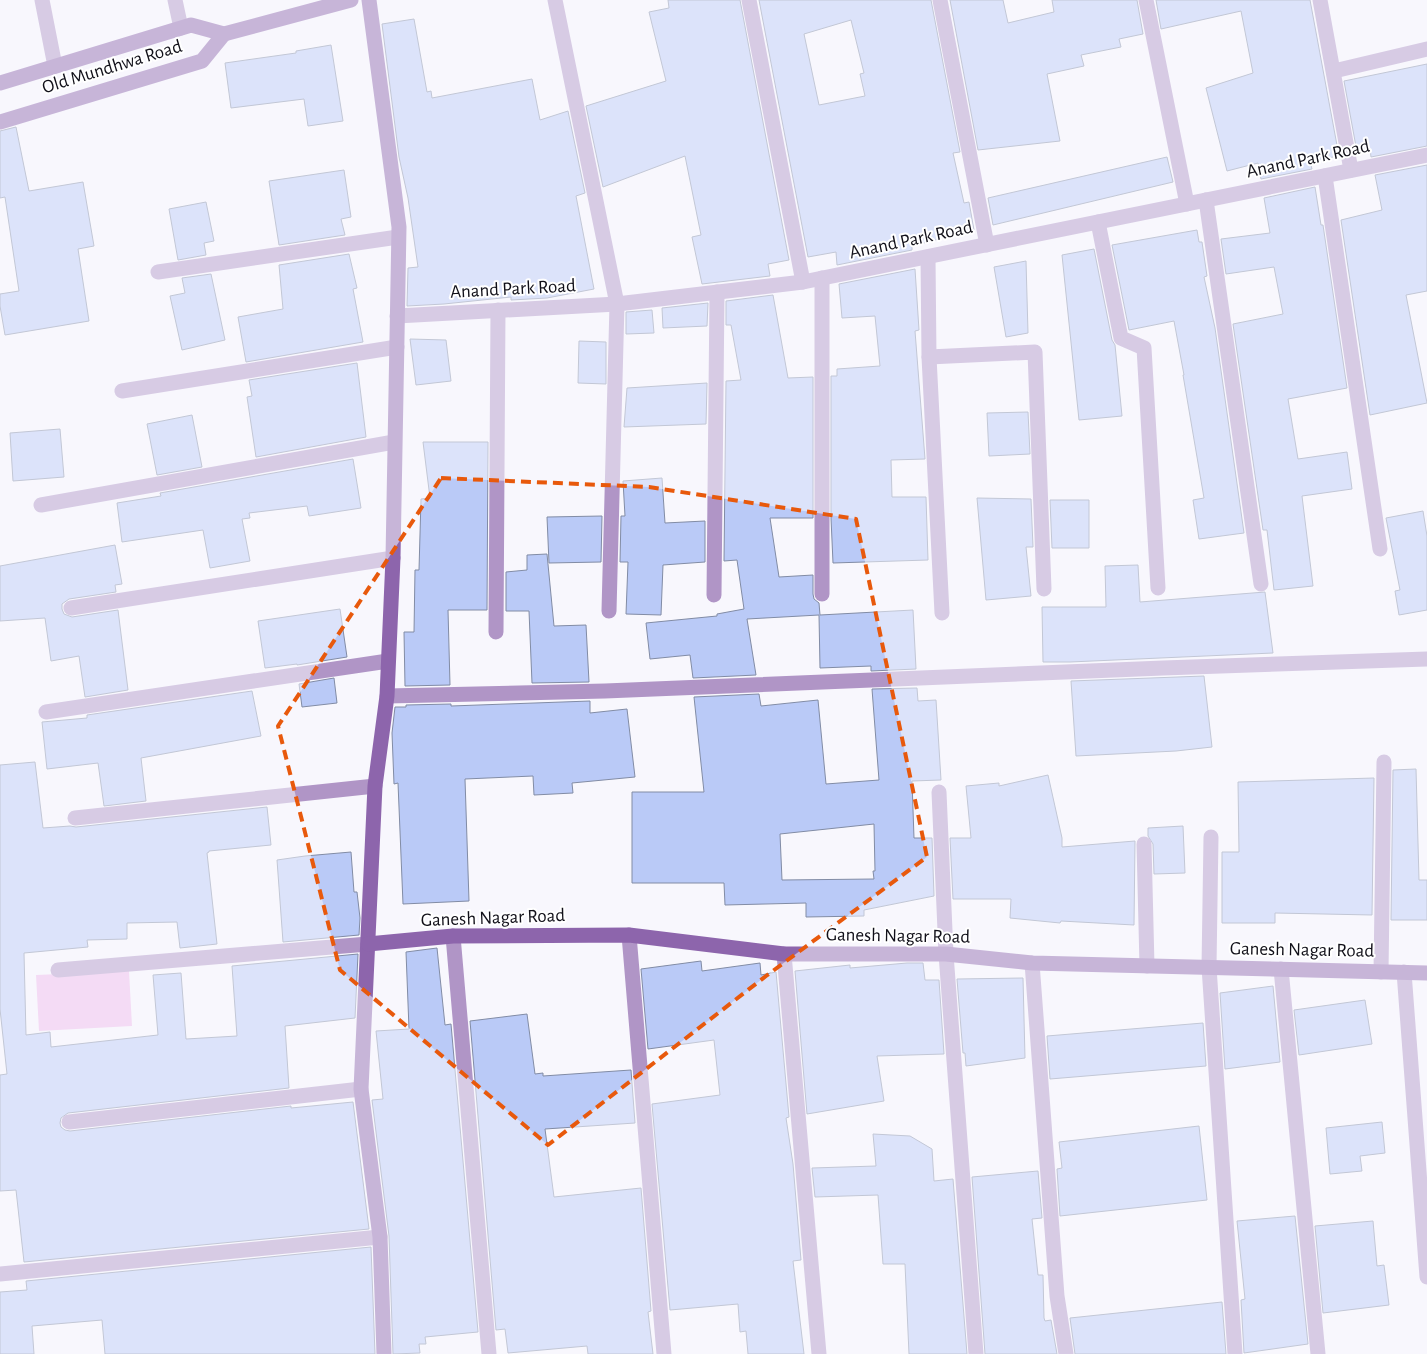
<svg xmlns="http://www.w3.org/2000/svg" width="1427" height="1354" font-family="'Alegreya Sans',sans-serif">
<rect width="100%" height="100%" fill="#f8f7fd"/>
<polygon fill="#efb9ea" points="129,971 132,1026 39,1031 36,975"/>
<g fill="#bacaf7" stroke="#828ca5" fill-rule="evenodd">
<polygon points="668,0 740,0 789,260 768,264 770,276 702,284 692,237 701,235 685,156 603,187 586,106 666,81 649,12 669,8"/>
<path d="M759,0H931L960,152L953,153L964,203L969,202L974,230L912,246V250L837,265L836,252L808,257ZM851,20L864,73L860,74L865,96L819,105L804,34Z"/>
<polygon points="950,0 1003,0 1008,23 1054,12 1052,0 1137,0 1143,34 1119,39 1121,47 1081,55 1084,66 1047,74 1060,141 978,150"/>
<polygon points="1156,0 1310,0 1339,156 1310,161 1312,169 1261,179 1258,163 1227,171 1206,88 1253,73 1241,11 1161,29"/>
<polygon points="414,19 427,92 431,91 432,98 532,79 540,120 568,111 585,193 576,196 594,289 547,298 511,300 511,297 444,304 407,306 408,268 418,267 408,198 399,157 382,24"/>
<polygon points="331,45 343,121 308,126 304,99 231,108 225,63 296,53 296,51"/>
<polygon points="1427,64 1427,146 1371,157 1370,149 1357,152 1344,81"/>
<polygon points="16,127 29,191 83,182 94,246 78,249 89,321 5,335 0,306 0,294 19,291 5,197 0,198 0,131"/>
<polygon points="1167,157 1173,182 993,225 988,198"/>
<polygon points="1427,165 1427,291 1406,295 1427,403 1370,415 1341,220 1382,210 1375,175"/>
<polygon points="344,170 351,217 341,219 345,235 279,245 269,181"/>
<polygon points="1315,187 1321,225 1323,225 1347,388 1288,399 1298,459 1347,452 1352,489 1302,496 1313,586 1274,590 1267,530 1263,530 1233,324 1283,314 1274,267 1226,274 1221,239 1270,233 1264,198"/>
<polygon points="206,202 214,241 204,243 206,255 178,260 169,209"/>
<polygon points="1197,230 1199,242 1202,242 1207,276 1204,277 1215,328 1244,533 1199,539 1193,500 1204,498 1183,375 1184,375 1174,321 1129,330 1112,245"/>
<polygon points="1094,249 1112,340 1115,345 1122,416 1079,420 1062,255"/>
<polygon points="349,254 357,288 353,289 363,342 246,362 238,317 283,309 279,265"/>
<polygon points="1026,261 1028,333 1006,337 994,267"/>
<polygon points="915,269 919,330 915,331 925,459 891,460 892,497 926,497 928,560 833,563 831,518 831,376 837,376 837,369 880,366 875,316 842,318 839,284"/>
<polygon points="211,274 225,340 182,350 170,296 185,293 182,278"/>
<polygon points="773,295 788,378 813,377 813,518 770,518 779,577 813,575 813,594 814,599 819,603 820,615 913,610 916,669 871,671 871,666 820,668 819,615 747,619 756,675 693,678 690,655 650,659 646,623 717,616 717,614 744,609 737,560 724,561 726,381 741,380 731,325 726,325 726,301"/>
<polygon points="708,303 707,326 663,328 662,308"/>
<polygon points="652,310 654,333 626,334 626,312"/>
<polygon points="410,339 446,340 451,381 416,385"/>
<polygon points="579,341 606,342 606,384 578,383"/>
<polygon points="357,363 366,437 256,457 247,397 252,396 249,380"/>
<polygon points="707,383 706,424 624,427 627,388"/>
<polygon points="1028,412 1030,454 989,456 987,413"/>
<polygon points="192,415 202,467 157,475 147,424"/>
<polygon points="60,429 64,477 13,481 10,433"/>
<polygon points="423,442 488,442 487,610 448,610 450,685 405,686 404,632 414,632 415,570 419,570 421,499 430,498"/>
<polygon points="353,459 361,508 309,516 307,506 249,513 250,518 242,519 250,561 210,568 203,530 122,542 117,503 161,496 160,493"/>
<polygon points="662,478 665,523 705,521 705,562 663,565 661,615 626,614 628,562 620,562 621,516 625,516 623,481"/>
<polygon points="977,498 1031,499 1033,547 1026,547 1031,596 986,600"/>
<polygon points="1050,500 1089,500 1089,548 1052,548"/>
<polygon points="1423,511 1427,536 1427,610 1399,615 1395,591 1400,590 1386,518"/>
<polygon points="602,516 601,562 549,563 547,517"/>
<polygon points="115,545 122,584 115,585 116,592 69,599 62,604 62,609 64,614 72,617 118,610 128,690 85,697 79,656 51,661 45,618 0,621 0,566"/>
<polygon points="547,554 554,626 586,625 589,682 532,683 529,611 506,611 506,572 527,570 527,555"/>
<polygon points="1138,565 1140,602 1265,592 1273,653 1070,662 1043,662 1042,607 1106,607 1105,566"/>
<polygon points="340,609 347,657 297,665 297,664 265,668 258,621"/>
<polygon points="1204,676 1212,747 1176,751 1076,756 1071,681"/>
<polygon points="334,678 337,703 302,707 299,684"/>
<path d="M917,688L918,701L936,700L941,780L912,781L914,838H932L934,896L864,910V916L806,917V903L725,905L724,883H632V792H704L694,697L759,694L761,706L818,700L826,784L879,780L872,689ZM874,824L875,871H873L874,879L782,880L780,834Z"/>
<polygon points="252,691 261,736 141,758 146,801 104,806 98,763 47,769 42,722 87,718 87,715"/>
<polygon points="590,701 590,713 627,709 635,777 572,783 573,793 534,795 533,776 465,779 469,901 403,904 398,783 394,784 392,733 395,707 406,707 406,705 451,704 451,706"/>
<polygon points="35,762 43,828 70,826 76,827 267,807 271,845 209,851 209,852 207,853 217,944 180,948 177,922 127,923 127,939 87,940 88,947 24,953 26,1035 50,1032 51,1047 158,1035 153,975 181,973 186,1039 237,1036 232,966 358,954 355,1018 285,1026 289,1088 68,1113 61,1118 60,1123 61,1127 65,1130 70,1131 291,1106 291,1108 353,1102 369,1229 24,1262 16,1190 0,1191 0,1075 7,1074 0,1009 0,765"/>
<polygon points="1416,769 1419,880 1427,880 1427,920 1391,920 1393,770"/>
<polygon points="1048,775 1062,838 1062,847 1135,841 1134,925 1061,921 1060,923 1010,918 1011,899 953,899 950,838 971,838 966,786 999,783 999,786"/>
<polygon points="1374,778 1372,915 1275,913 1275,923 1222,923 1222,852 1239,852 1238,782"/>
<polygon points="1183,826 1185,873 1154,874 1153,844 1148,836 1148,828"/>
<polygon points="351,852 354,892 357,892 360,918 359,935 283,942 277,860 305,856"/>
<polygon points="437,948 445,1025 451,1024 478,1332 425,1337 426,1344 419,1344 420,1353 393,1354 389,1236 372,1100 383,1099 376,1031 409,1029 406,952"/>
<polygon points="701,961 702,971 760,963 761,975 776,972 789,1117 786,1118 793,1164 801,1260 793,1261 804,1354 748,1354 746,1331 740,1332 738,1304 670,1310 652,1104 720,1095 714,1040 648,1049 641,969"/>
<polygon points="907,963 923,963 925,980 939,980 944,1054 877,1056 884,1101 807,1114 795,971 850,965 850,968"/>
<polygon points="1023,978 1025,1058 966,1066 965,1053 963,1053 957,979"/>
<polygon points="1273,986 1280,1062 1225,1069 1220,993"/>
<polygon points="1365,1000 1372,1044 1299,1055 1294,1010"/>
<polygon points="527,1014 535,1074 543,1073 543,1076 631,1070 635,1123 545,1129 554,1197 641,1188 651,1311 648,1312 653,1354 588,1354 587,1346 508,1353 505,1329 496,1330 470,1021"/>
<polygon points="1203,1023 1206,1066 1050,1079 1047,1036"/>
<polygon points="1382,1122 1385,1153 1360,1156 1362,1171 1330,1174 1326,1128"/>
<polygon points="1199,1126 1207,1200 1060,1216 1057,1169 1062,1168 1059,1142"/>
<polygon points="873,1134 910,1136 932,1149 934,1181 953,1179 967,1354 909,1354 905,1264 883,1264 878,1195 815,1197 812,1168 876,1166"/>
<polygon points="1038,1171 1042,1218 1032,1219 1038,1275 1043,1275 1044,1318 1045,1321 1051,1320 1057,1354 985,1354 972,1177"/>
<polygon points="1295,1216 1308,1344 1244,1353 1241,1300 1245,1299 1237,1221"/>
<polygon points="1373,1221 1377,1266 1384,1265 1389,1305 1323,1313 1315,1226"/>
<polygon points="371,1247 375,1354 105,1354 102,1320 32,1326 34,1354 0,1354 0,1292 27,1290 26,1281"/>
<polygon points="1222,1302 1226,1354 1075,1354 1070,1318"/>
</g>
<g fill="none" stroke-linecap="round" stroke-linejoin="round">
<g stroke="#b095c6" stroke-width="15">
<polyline points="42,0 55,66"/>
<polyline points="175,0 181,28"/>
<polyline points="555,0 617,304 609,611"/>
<polyline points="749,0 803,282"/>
<polyline points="940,0 987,245"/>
<polyline points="1146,0 1187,204"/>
<polyline points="1320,0 1351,170"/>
<polyline points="1334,71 1427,49"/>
<polyline points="1325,176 1380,549"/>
<polyline points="1206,200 1261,584"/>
<polyline points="1098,222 1121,338 1144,348 1158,588"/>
<polyline points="928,257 929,357 942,613"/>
<polyline points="158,272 398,237"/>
<polyline points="397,316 617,304 803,282 1427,155"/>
<polyline points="929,357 1035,352 1044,589"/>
<polyline points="122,391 397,347"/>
<polyline points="41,505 394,442"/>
<polyline points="822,594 822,278"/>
<polyline points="714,595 717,292"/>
<polyline points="71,608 393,558"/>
<polyline points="496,632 498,310"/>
<polyline points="387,696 605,691 1163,668 1427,659"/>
<polyline points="46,712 388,661"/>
<polyline points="939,792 946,954 976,1354"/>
<polyline points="75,818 375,786"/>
<polyline points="1211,837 1209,967 1235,1354"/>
<polyline points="1144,844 1147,966"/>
<polyline points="629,935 664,1354"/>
<polyline points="453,936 489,1354"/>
<polyline points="784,954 819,1354"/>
<polyline points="1032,963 1057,1296 1066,1354"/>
<polyline points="1281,969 1318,1354"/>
<polyline points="58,970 368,944"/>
<polyline points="1381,972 1384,762"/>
<polyline points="1404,972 1427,1277"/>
<polyline points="69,1122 361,1089"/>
<polyline points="0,1274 380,1237"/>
</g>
<g stroke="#8d65ac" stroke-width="15">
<polyline points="369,0 399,227 393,558 387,696 375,786 361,1089 380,1237 384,1354"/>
<polyline points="0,83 191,25 224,34 351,0"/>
<polyline points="0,122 202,61 224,34"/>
<polyline points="368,944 453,936 629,935 784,954 946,954 1032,963 1427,973"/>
</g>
</g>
<path d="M0 0H1427V1354H0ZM441,478L649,487L856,519L927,857L766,976L548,1145L340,970L278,726Z" fill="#f8f7fd" fill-opacity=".55" fill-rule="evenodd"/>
<path fill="none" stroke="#e8590c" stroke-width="4" stroke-dasharray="10 6" stroke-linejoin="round" d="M441,478L649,487L856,519L927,857L766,976L548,1145L340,970L278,726Z"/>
<g text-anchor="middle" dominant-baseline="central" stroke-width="4" stroke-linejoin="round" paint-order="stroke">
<g font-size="19" fill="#111019" stroke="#fff">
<text transform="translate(112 67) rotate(-17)">Old Mundhwa Road</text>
<text transform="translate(1308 159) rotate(-12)">Anand Park Road</text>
<text transform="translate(911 240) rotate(-12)">Anand Park Road</text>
<text transform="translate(513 289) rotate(-3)">Anand Park Road</text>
<text transform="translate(493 918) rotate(-2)">Ganesh Nagar Road</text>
<text transform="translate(898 936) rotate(1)">Ganesh Nagar Road</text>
<text transform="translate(1302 950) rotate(1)">Ganesh Nagar Road</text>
</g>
</g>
</svg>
